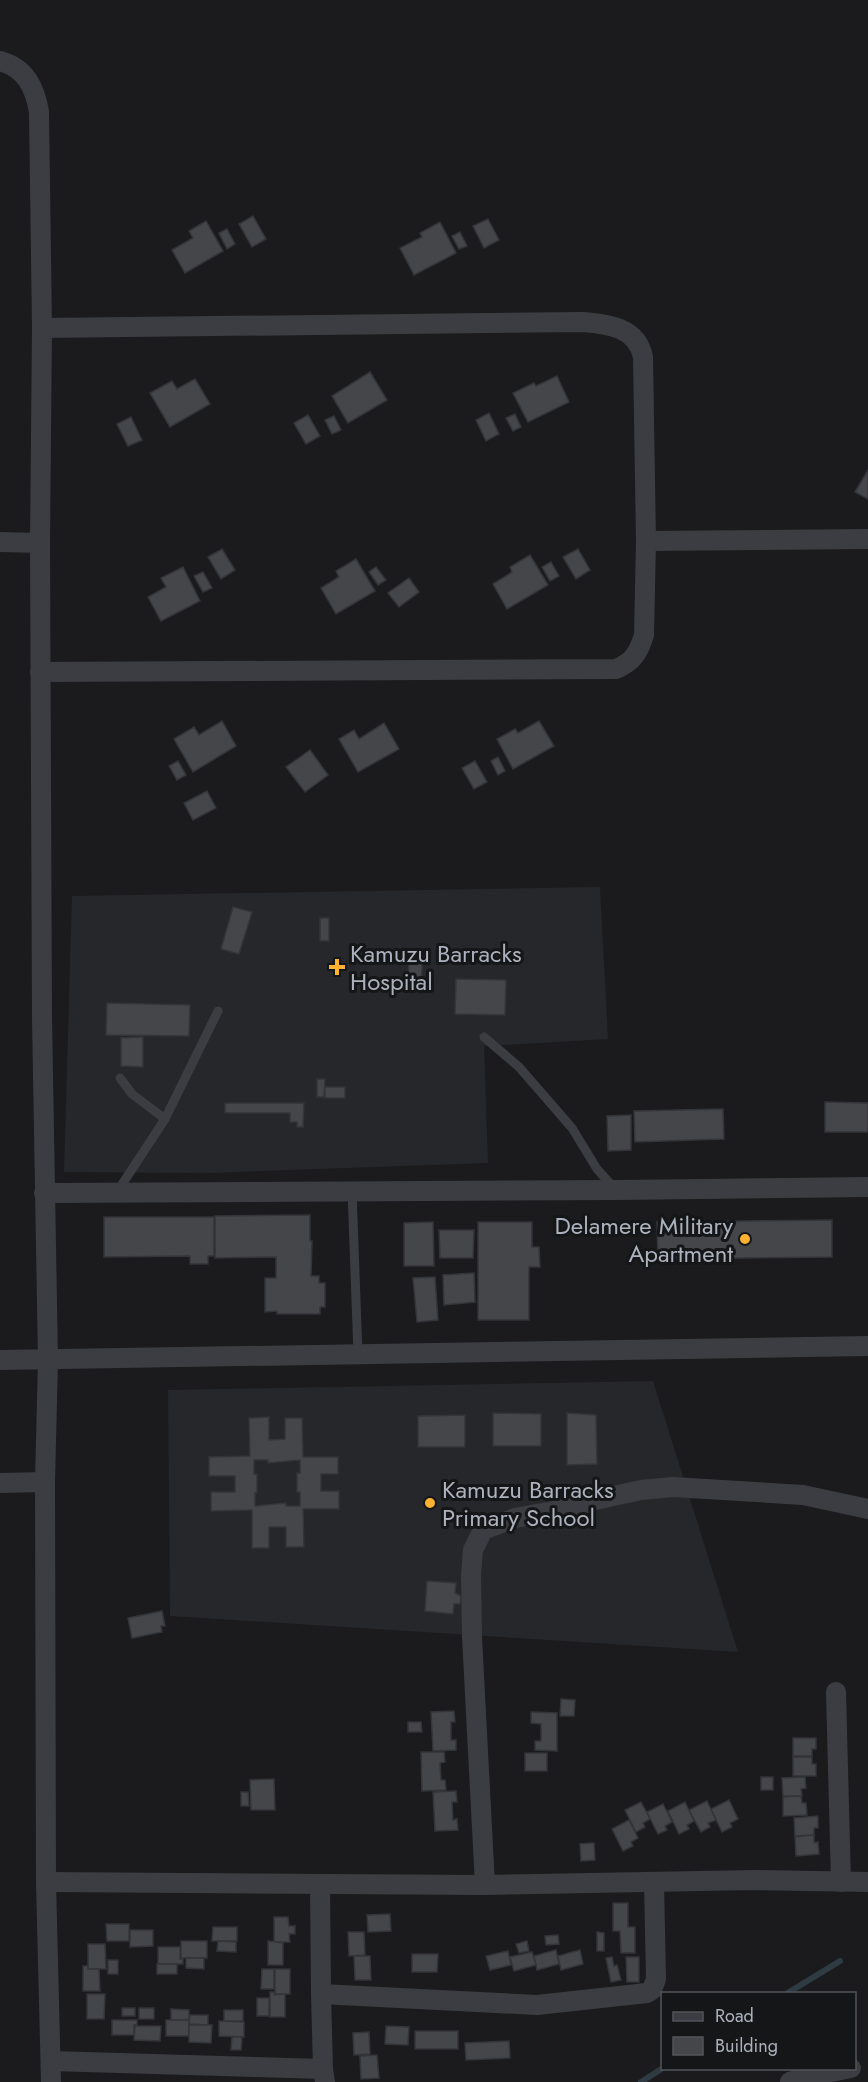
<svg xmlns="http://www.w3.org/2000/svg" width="868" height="2082" font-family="Jost,sans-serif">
<rect width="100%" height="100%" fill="#1b1b1d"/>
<g fill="#26272a">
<polygon points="600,887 608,1039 484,1046 488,1163 208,1173 64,1172 72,896"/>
<polygon points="653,1381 738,1652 170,1616 168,1390"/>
</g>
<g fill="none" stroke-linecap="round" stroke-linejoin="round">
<g stroke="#2f3b43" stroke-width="6">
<polyline points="786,1994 840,1961"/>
<polyline points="641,2082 663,2068"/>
</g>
</g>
<g fill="#44464a" stroke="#343539" stroke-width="1.5" fill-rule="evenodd">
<polygon points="253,216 266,239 252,247 239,224"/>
<polygon points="488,219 499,240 484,248 473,226"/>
<polygon points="206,221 223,251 185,273 172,250 193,238 189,231"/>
<polygon points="440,222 456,253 414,275 400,248 422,237 420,233"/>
<polygon points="227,229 235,244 227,249 219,233"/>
<polygon points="460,232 467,246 459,249 452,236"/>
<polygon points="370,372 387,400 348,423 332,396"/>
<polygon points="557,376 569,402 528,422 513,393 534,383 536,386"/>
<polygon points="195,379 210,404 170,427 150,393 172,381 177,389"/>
<polygon points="489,413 499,434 486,441 476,420"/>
<polygon points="515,414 521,427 513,431 506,418"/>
<polygon points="308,415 320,436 306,444 294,423"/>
<polygon points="334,416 341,430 332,434 325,420"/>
<polygon points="131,417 142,440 128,446 117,424"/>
<polygon points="868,470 868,499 855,492"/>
<polygon points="222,549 235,570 221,579 208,557"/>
<polygon points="578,549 590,570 576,579 563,557"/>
<polygon points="530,555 548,585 507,609 493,584 512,572 510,567"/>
<polygon points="356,559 375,591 336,614 321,588 339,577 336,571"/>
<polygon points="551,562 559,576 550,581 542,567"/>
<polygon points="183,567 200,601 161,621 148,597 166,587 161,578"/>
<polygon points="376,567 386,580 378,585 369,572"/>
<polygon points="203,572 212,588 203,592 194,576"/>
<polygon points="409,578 419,592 399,607 388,593"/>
<polygon points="222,721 236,746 193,772 174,739 194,727 199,735"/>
<polygon points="539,721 554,746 513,769 497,739 515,729 518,733"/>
<polygon points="384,723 399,749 358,772 339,739 354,730 359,739"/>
<polygon points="310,750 328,775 305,792 286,767"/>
<polygon points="498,757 505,771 498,775 491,761"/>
<polygon points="178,761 186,775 177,780 169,766"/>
<polygon points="475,761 487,782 474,789 462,768"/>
<polygon points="207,791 216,808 193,820 184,803"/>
<polygon points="233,907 252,912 239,954 221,949"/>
<rect x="320" y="918" width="9" height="23"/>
<polygon points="409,957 423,958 421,982 408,981"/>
<polygon points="456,979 506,980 505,1015 455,1014"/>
<polygon points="107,1003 190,1005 189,1036 106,1035"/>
<polygon points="143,1037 143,1067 121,1066 121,1038"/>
<polygon points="317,1079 325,1079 324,1097 317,1097"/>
<rect x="325" y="1087" width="20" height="11"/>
<polygon points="825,1102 868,1103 868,1132 825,1132"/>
<polygon points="225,1103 304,1103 303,1127 297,1127 297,1122 290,1122 290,1113 225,1113"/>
<polygon points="723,1109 724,1139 635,1142 634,1111"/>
<polygon points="631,1115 631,1150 608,1151 607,1116"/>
<polygon points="310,1215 310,1241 312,1241 311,1276 319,1276 319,1283 325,1283 325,1307 320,1307 320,1314 277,1314 277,1311 265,1312 265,1278 276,1278 276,1257 215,1258 215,1216"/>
<polygon points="104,1217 214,1217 214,1256 208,1256 208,1264 190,1264 190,1256 104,1257"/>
<polygon points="832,1220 832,1257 658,1259 657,1222"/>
<polygon points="433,1222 434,1266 404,1266 404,1223"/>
<polygon points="478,1222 532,1222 532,1247 539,1247 540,1267 529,1267 529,1320 478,1320"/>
<polygon points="439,1230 474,1230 473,1258 440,1258"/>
<polygon points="474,1273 475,1302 444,1305 443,1275"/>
<polygon points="435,1277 438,1320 417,1322 413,1278"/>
<polygon points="493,1413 541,1414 541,1446 493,1446"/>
<polygon points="567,1413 596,1415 597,1464 567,1465"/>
<polygon points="465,1415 465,1447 418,1447 418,1416"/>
<path d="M269,1417V1440L285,1439V1418H302L303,1457H338V1474H321V1491H339V1509H303L304,1547H286V1527H269V1548H252V1510L211,1511V1492H235V1476H209V1457L250,1456L249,1418ZM254,1460H268V1463L300,1460V1473H297V1492H300V1506H286V1503L255,1506V1493L257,1492V1474H254Z"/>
<polygon points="427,1581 456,1583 455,1593 461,1596 460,1604 454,1604 453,1614 425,1611"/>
<polygon points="162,1611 165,1626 161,1626 162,1632 132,1638 128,1618"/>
<polygon points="561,1699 575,1700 574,1716 560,1716"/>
<polygon points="454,1711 455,1722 451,1722 451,1740 456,1740 456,1750 433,1751 431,1712"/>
<polygon points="531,1712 557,1713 557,1751 535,1750 535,1741 541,1741 541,1724 531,1723"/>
<polygon points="408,1722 421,1722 422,1732 408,1732"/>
<polygon points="793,1738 816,1738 816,1749 812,1749 812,1756 793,1756"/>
<polygon points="421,1752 444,1752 445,1762 440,1763 441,1780 445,1780 446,1790 422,1791"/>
<rect x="525" y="1753" width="22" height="18"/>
<polygon points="793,1757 812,1757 812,1764 816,1764 816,1776 793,1776"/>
<rect x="761" y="1777" width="12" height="13"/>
<polygon points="805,1777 806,1788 801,1789 802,1796 783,1796 782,1778"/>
<polygon points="274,1779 275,1810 251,1810 250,1780"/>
<polygon points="456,1791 457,1802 452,1802 453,1820 457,1819 458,1830 435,1831 433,1792"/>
<polygon points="241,1792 248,1792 249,1806 241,1806"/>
<polygon points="801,1796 802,1803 806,1803 807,1815 783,1816 783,1797"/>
<polygon points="729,1800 738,1819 730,1823 732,1827 722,1832 711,1809"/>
<polygon points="707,1801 716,1820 708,1823 710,1827 701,1832 689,1810"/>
<polygon points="641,1802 650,1819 643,1823 645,1827 636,1832 625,1810"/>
<polygon points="685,1802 694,1821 687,1825 689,1829 679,1834 668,1811"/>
<polygon points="663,1804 672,1822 665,1826 667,1830 658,1834 647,1812"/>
<polygon points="818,1816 818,1828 814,1828 814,1835 795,1836 794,1818"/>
<polygon points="629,1820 638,1838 631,1842 633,1846 623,1851 612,1829"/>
<polygon points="814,1835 814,1843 818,1842 819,1854 796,1856 795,1837"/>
<polygon points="594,1843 595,1860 581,1861 580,1844"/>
<polygon points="613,1903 628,1903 628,1927 635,1927 635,1953 621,1953 620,1931 613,1931"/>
<polygon points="390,1914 391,1931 368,1932 367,1915"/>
<polygon points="274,1917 288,1917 289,1926 295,1926 295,1934 289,1934 290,1942 274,1942"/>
<polygon points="106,1924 129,1924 129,1941 107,1941"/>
<polygon points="213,1927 237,1927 237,1941 212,1941"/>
<polygon points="130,1930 153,1930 153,1946 130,1947"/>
<polygon points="348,1932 364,1932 365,1955 349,1956"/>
<polygon points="597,1932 604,1933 604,1951 597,1951"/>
<polygon points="558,1935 559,1944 546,1945 545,1936"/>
<rect x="181" y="1941" width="26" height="17"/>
<polygon points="218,1941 236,1942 236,1952 217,1951"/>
<polygon points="268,1941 283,1943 283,1965 268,1965"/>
<polygon points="527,1941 529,1951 519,1953 516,1944"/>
<polygon points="88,1944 105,1944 106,1969 88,1969"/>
<polygon points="158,1947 180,1947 180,1959 183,1959 183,1964 158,1964"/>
<polygon points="556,1950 559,1964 537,1970 534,1956"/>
<polygon points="580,1950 583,1964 561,1970 558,1956"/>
<polygon points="508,1951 511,1965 490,1970 486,1956"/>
<polygon points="532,1952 536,1965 514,1971 510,1957"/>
<polygon points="412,1954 438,1954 437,1972 412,1972"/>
<polygon points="354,1956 370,1956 371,1980 355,1980"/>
<polygon points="612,1957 614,1966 617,1965 621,1980 611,1982 606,1958"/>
<polygon points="626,1957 639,1957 639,1982 627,1982"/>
<polygon points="186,1958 204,1958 204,1969 186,1968"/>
<rect x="108" y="1960" width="10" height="14"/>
<rect x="157" y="1964" width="20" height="10"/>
<polygon points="83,1966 88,1966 88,1969 99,1969 100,1991 83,1991"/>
<polygon points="262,1969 274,1969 274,1989 261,1989"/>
<rect x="275" y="1969" width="15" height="25"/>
<polygon points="270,1992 275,1992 274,1995 285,1994 285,2017 270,2017"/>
<polygon points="87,1994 105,1994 104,2019 87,2019"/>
<rect x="257" y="1998" width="12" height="18"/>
<rect x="122" y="2008" width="13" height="8"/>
<rect x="139" y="2008" width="15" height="11"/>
<polygon points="171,2009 189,2010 189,2020 171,2020"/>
<rect x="224" y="2010" width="19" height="11"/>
<polygon points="190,2015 208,2015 208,2025 189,2024"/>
<polygon points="112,2020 137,2020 137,2025 134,2025 134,2035 112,2035"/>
<rect x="166" y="2020" width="23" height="16"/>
<polygon points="219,2021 244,2022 244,2037 219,2036"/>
<polygon points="189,2025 212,2025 211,2043 189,2042"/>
<polygon points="135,2026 161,2026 160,2041 134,2040"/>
<polygon points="386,2026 409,2027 408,2045 385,2044"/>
<rect x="415" y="2031" width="43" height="18"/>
<polygon points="369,2032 370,2054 354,2055 353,2033"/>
<polygon points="232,2037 242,2037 241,2050 231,2050"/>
<polygon points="509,2041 510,2058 466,2060 465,2043"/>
<polygon points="377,2055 379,2078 361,2079 360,2056"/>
</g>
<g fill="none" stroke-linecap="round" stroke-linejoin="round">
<g stroke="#3b3d43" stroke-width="9">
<polyline points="484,1037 519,1067 572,1128 597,1169 615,1189"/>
<polyline points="120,1078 132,1094 165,1119"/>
<polyline points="352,1191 358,1354"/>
<polyline points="117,1192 165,1119 218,1011"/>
</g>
<g stroke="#3b3d43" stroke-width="20">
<path d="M0,61C26,68 35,88 39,112L42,328L40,543L42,1017L48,1360L45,1482L46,1882L51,2082"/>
<polyline points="646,541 868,539"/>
<polyline points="0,542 40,543"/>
<path d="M40,672L616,669C633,662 639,652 644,635L646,541L643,357C637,327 608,324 582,322L42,328"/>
<polyline points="44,1193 616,1190 868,1187"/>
<polyline points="0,1360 868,1346"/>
<polyline points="0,1483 45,1482"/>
<polyline points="836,1692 841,1882"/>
<polyline points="46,1882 485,1885 755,1880 868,1882"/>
<polyline points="320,1884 321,1994 323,2069 325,2082"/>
<polyline points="485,1885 472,1637 471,1575 473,1550 483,1530 515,1518 574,1507 595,1500 641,1490 673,1487 803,1495 868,1509"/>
<polyline points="321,1994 537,2005 647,1993 652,1990 656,1979 654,1882"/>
<polyline points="51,2061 323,2069"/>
<polyline points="790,2082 801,2078 851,2068"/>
</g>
</g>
<g fill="#ffb131" stroke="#151618" stroke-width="2">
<path d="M334 958h6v6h6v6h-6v6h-6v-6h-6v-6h6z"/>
<circle cx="745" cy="1239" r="6"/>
<circle cx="430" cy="1503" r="6"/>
</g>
<g text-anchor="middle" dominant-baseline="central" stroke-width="6" stroke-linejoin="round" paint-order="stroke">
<g font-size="24" fill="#acb2bd" stroke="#151618" text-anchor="start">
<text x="350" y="953">Kamuzu Barracks<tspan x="350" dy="28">Hospital</tspan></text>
<text x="733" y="1225" text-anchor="end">Delamere Military<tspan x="733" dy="28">Apartment</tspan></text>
<text x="442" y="1489">Kamuzu Barracks<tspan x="442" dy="28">Primary School</tspan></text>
</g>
</g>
<rect x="661" y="1992" width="195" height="78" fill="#151618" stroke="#51545a" stroke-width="1.5"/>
<rect x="673" y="2012" width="30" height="9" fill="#3b3d43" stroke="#51545a" stroke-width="1.5"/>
<text x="715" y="2022" font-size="18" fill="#acb2bd">Road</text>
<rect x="673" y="2037" width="30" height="18" fill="#44464a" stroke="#51545a" stroke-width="1.5"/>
<text x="715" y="2052" font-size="18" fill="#acb2bd">Building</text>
</svg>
